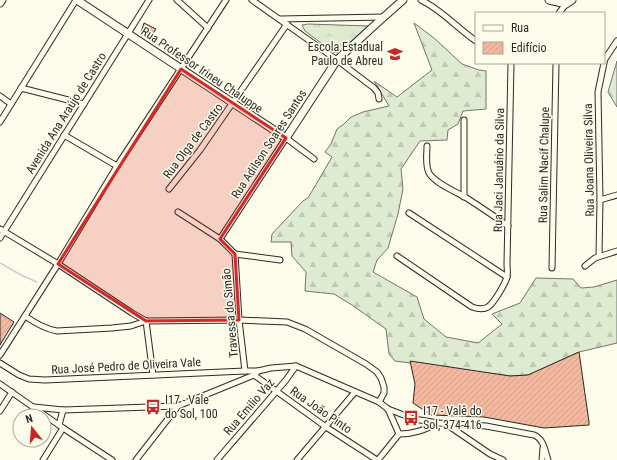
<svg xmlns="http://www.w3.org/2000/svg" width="617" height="460" font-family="'Roboto Condensed',sans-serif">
<defs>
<pattern id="grass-tufts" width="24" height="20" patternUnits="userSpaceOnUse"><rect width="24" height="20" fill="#deebd1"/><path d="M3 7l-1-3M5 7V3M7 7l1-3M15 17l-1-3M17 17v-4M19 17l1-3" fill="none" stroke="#bfcab4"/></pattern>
<pattern id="forest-firs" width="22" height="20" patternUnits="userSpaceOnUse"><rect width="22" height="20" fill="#deebd1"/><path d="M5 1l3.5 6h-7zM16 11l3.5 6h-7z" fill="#bfcab4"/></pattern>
<pattern id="building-hatch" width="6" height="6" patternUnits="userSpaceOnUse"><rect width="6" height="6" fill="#f2b8a0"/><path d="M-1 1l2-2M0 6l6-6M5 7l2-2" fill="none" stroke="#d09e8a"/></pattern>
</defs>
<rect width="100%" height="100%" fill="#fdfbea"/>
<polygon fill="url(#grass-tufts)" stroke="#74746e" points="308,24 368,26 338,53 333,52 305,31 302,25"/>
<g fill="url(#forest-firs)" stroke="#74746e">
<polygon points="414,23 434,38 462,64 479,70 486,71 486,109 463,111 458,124 448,130 447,140 420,141 401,169 403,189 398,214 388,248 377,260 373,272 417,297 424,319 446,337 478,343 502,324 492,314 520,303 536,278 573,279 581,288 594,287 617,280 617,343 579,352 528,375 510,376 395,361 389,354 386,329 352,305 334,294 305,291 306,272 292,256 291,242 271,242 272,234 303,201 308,198 332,157 325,152 331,144 337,129 344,124 351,117 363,112 389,106 374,81 397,97 432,70"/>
<polygon points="617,61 617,107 608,92"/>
</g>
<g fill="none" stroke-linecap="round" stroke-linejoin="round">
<polyline stroke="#c7d0d0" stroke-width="1.5" points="0,263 21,275 37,282"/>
</g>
<g fill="url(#building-hatch)" stroke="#2b2b2b">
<polygon points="144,23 156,29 150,38 141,32"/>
<polygon points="0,313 14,322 0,345"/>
<polygon points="579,352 589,422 589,425 544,428 484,417 431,415 413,403 415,384 410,361 510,376 528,375"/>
</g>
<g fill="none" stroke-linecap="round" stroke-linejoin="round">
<defs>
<g id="street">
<polyline points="177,0 208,28"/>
<polyline points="252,0 337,60 374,88 378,93 379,99"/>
<path d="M421,0C442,10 457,28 476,41"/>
<polyline points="559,13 566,4"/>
<polyline points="280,19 384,17"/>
<polyline points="604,62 605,59 617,41"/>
<polyline points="21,88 84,104"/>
<polyline points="0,96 11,104"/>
<polyline points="0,122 76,0"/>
<polyline points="64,135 117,166"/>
<path d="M427,146C427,155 425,165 429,173C435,183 454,191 465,197C479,206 494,216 508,226"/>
<polyline points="169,189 200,150 287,24"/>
<polyline points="464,197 464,120"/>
<polyline points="600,200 617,195"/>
<polyline points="178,212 220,239 235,254 280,260"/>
<polyline points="409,213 507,277"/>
<polyline points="0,229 58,264 132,313 146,321 239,320 287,322 305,329 366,364 377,372 381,378 384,387 384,393 379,402"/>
<polyline points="0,238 149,0"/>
<polyline points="220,239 286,138 314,159"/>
<polyline points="235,254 239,320 245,371"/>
<path d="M397,256L472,307C478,309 483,310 488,307C494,303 505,284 507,277C508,273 507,268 507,264L511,63"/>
<polyline points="599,256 600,200 598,92 604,63"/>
<polyline points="585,266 595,258 617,251"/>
<polyline points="552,268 556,63"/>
<path d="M25,316C35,323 45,329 57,331L112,328L131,326L146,321"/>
<polyline points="146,321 153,375"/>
<polyline points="0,355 58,264 117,166 226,0"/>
<polyline points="0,363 19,375 29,379 45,380 245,371 258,371"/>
<polyline points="254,375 326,427 377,460"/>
<polyline points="0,384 63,428 112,460"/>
<path d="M34,407L63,410L178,406L254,375L258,371L271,368L296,366L379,402L388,409L414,419L438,423L486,426L534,435C544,439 545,451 548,460"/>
<polyline points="388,409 399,434"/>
<polyline points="0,411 12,392"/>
<polyline points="446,424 490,454 503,460"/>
<polyline points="59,425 63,410"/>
<polyline points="43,460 63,428"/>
<polyline points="136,460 178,406"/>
<polyline points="217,460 286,380 296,366"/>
<polyline points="297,460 355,392"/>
<path d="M378,460L399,434C414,434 424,430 438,423"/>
<polyline points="542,460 543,448"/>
</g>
<g id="secondary">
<polyline points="77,0 286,138 337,60 376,24 403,0"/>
<polyline points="549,0 566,4 572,0"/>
<polyline points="0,3 2,0"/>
</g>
</defs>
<use href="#street" stroke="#2b2b2b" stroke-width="7"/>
<use href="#secondary" stroke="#2b2b2b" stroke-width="9"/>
<use href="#street" stroke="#fdfbea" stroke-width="5"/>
<use href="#secondary" stroke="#fdfbea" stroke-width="7"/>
</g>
<path fill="#d62828" fill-opacity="0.2" stroke="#d62828" stroke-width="3" stroke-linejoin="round" d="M181,69L286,138L220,239L235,254L239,320L146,321L58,264Z"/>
<defs>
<symbol id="school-bare" viewBox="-9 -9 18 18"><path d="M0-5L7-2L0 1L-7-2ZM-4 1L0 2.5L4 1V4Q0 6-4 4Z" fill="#c62828" stroke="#fdfbea" stroke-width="2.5" paint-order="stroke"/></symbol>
<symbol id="bus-bare" viewBox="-9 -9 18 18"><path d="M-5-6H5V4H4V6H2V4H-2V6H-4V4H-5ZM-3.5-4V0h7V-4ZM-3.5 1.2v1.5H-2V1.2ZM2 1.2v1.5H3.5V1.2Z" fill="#c62828" stroke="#fdfbea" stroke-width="2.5" paint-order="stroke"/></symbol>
</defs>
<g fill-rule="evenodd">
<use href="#school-bare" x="384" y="43" width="22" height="22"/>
<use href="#bus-bare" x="142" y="396" width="22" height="22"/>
<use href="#bus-bare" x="400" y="407" width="22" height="22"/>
</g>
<g text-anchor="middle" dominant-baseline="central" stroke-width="3" stroke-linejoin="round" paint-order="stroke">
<g font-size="12" fill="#2b2b2b" stroke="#fdfbea" text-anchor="start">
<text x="383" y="47" text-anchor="end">Escola Estadual<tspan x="383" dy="14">Paulo de Abreu</tspan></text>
<text x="165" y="400">I17 - Vale<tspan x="165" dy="14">do Sol, 100</tspan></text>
<text x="423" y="411">I17 - Valê do<tspan x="423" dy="14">Sol, 374-416</tspan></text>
</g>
<g font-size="12" fill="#2b2b2b" stroke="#fdfbea">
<text transform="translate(202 70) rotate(34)">Rua Professor Irineu Chaluppe</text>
<text transform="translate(66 113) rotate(-58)">Avenida Ana Araújo de Castro</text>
<text transform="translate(193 141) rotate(-53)">Rua Olga de Castro</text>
<text transform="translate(269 144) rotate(-57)">Rua Adilson Soares Santos</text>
<text transform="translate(589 160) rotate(-91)">Rua Joana Oliveira Silva</text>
<text transform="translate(544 165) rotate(-89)">Rua Salim Nacif Chalupe</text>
<text transform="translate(499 170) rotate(-89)">Rua Jaci Januário da Silva</text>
<text transform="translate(230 313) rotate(-95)">Travessa do Simão</text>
<text transform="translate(126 366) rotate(-3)">Rua José Pedro de Oliveira Vale</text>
<text transform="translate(249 407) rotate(-49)">Rua Emilio Vaz</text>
<text transform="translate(321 410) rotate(35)">Rua João Pinto</text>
</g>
</g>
<rect x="475" y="12" width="130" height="52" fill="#fdfbea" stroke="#a9a89e"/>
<rect x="483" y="25" width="20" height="6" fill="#fdfbea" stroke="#a9a89e"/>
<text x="511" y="32" font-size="12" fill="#2b2b2b">Rua</text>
<rect x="483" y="42" width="20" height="12" fill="url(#building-hatch)" stroke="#a9a89e"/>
<text x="511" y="52" font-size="12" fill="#2b2b2b">Edifício</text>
<g transform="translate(32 428) rotate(343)"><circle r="19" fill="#fdfbea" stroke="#a9a89e"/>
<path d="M0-3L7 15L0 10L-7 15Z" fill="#c62828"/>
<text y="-6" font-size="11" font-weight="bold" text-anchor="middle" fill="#2b2b2b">N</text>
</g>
</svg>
